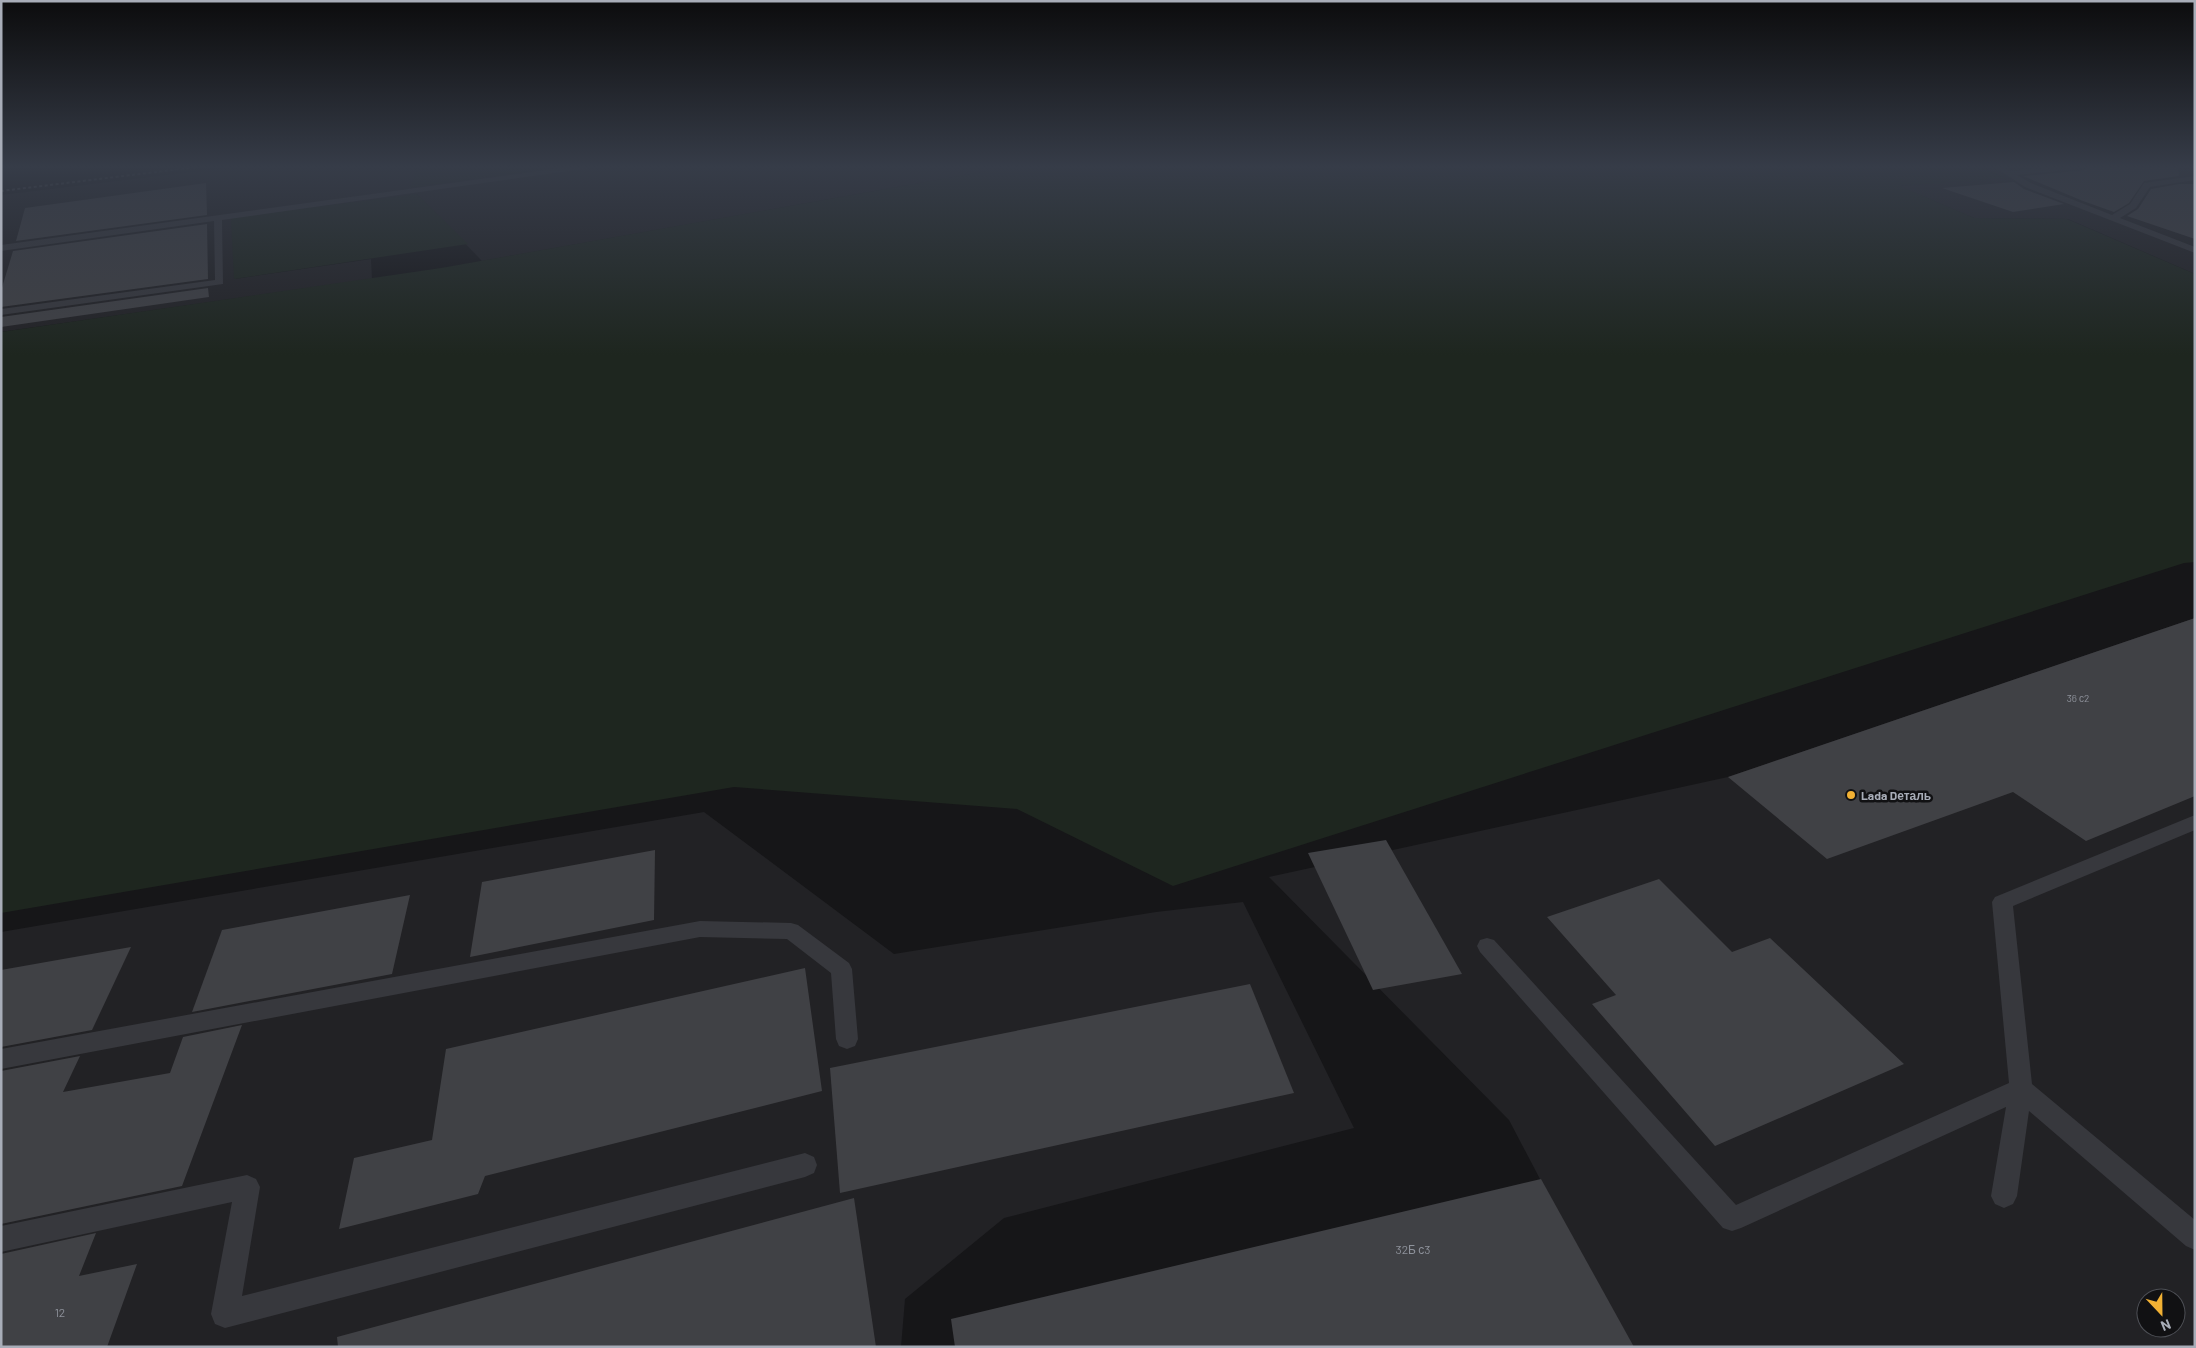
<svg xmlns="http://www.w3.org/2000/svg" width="2196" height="1348" font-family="Barlow,sans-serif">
<rect width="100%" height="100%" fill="#161618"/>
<g fill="#222225" fill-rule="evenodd">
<polygon points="241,166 396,166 418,168 411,187 565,166 1015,166 482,261 417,194 234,279 371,259 372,279 1,332 1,195"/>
<polygon points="1978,166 2195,166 2195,274 2068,219 1974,218 1899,186 2003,177"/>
<path d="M2195,618V1347H1628L1509,1120L1269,877L1728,777ZM2146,1298H2176V1328H2146Z"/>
<polygon points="704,812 894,954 1156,912 1243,902 1354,1128 1004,1218 905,1299 901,1347 1,1347 1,932"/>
</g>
<g fill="#1e261f">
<polygon points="396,166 565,166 410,188 418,169"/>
<polygon points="1015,166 1978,166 2004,178 1900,186 1974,218 2067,219 2195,274 2195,562 2184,563 1173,886 1017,809 734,787 1,913 1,332 441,268"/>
<polygon points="417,194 468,244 234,279 231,218"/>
</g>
<g fill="#404145">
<polygon points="2091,166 2178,166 2179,176 2144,181 2129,203 2114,212 2083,201 2023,176 2085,170"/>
<polygon points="2014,182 2024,189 2064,204 2013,212 1942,188"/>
<polygon points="206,183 207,215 16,241 25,208"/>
<polygon points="2179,184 2195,184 2195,239 2127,216 2138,209 2151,189"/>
<polygon points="207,224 208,279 1,307 1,291 13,251"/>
<polygon points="208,288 209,297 1,327 1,317"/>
<polygon points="2195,618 2195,796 2086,841 2013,792 1827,859 1728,777"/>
<polygon points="1386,840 1462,974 1373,990 1308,853"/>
<polygon points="655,850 654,920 470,957 482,882"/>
<polygon points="1659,879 1732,952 1770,938 1904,1064 1715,1146 1592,1004 1616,995 1547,917"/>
<polygon points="410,895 392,974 192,1012 222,930"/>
<polygon points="131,947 92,1030 1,1047 1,970"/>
<polygon points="805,968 822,1091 485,1176 478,1194 339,1229 354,1158 432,1140 446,1049"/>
<polygon points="1250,984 1294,1093 840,1193 830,1068"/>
<polygon points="242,1025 182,1186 1,1224 1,1071 80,1056 63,1092 170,1073 183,1037"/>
<polygon points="1541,1179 1634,1347 955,1347 951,1319"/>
<polygon points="854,1198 876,1347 338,1347 337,1337"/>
<polygon points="96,1233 79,1276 137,1264 107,1347 1,1347 1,1254"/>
</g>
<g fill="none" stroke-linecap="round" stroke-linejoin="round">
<g fill="#37383d" fill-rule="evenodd">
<polygon points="575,166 594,166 590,168 222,220 223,284 1,315 1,309 215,280 214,221 1,251 1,245"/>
<polygon points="1993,166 2002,166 2010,171 2063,166 2089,166 2085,168 2017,175 2031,183 2112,215 2130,204 2144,183 2195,176 2195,180 2150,187 2136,208 2120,218 2195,247 2195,253 2025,187"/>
<polygon points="2195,815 2195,830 2013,906 2032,1084 2195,1220 2195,1250 2186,1246 2029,1111 2017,1196 2013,1204 2004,1208 1995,1204 1991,1196 2006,1107 1741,1228 1732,1231 1723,1228 1480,952 1477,946 1480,940 1487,938 1494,940 1736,1205 2009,1083 1992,902 1995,897"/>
<polygon points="700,921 791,923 798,925 849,963 852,969 858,1039 855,1046 847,1049 839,1046 836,1039 831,973 787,939 700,937 1,1069 1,1049"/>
<polygon points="805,1153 814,1157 817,1165 814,1173 805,1177 225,1328 215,1324 211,1314 232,1202 1,1252 1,1226 247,1175 256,1179 260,1187 242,1296"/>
</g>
<polyline stroke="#4a4c52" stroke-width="2" stroke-dasharray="3 2.5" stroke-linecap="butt" points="1,191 205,166"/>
</g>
<linearGradient id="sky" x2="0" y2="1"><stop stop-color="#0c0c0d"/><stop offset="0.47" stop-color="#363c48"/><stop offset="1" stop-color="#363c48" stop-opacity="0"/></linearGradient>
<rect width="2196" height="355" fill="url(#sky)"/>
<circle fill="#f2b134" stroke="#111113" stroke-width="2" cx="1851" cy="795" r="5"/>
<g text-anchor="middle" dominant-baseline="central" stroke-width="5" stroke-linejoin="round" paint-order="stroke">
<g font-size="10" fill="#8e929b">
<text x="2078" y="698">36 с2</text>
</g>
<g font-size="12" font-weight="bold" fill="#a8adb8" stroke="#111113" text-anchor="start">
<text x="1861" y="795">Lada Dеталь</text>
</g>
<g font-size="12" fill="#8e929b">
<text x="1413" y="1249">32Б с3</text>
<text x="60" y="1312">12</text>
</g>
</g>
<rect width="2196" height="1348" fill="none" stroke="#a8adb8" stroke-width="5"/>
<g transform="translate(2161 1313) rotate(158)"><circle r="24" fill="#111113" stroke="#4d4f55"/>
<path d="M0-4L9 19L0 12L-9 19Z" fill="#f2b134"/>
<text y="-8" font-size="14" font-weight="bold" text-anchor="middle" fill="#a8adb8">N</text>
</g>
</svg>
